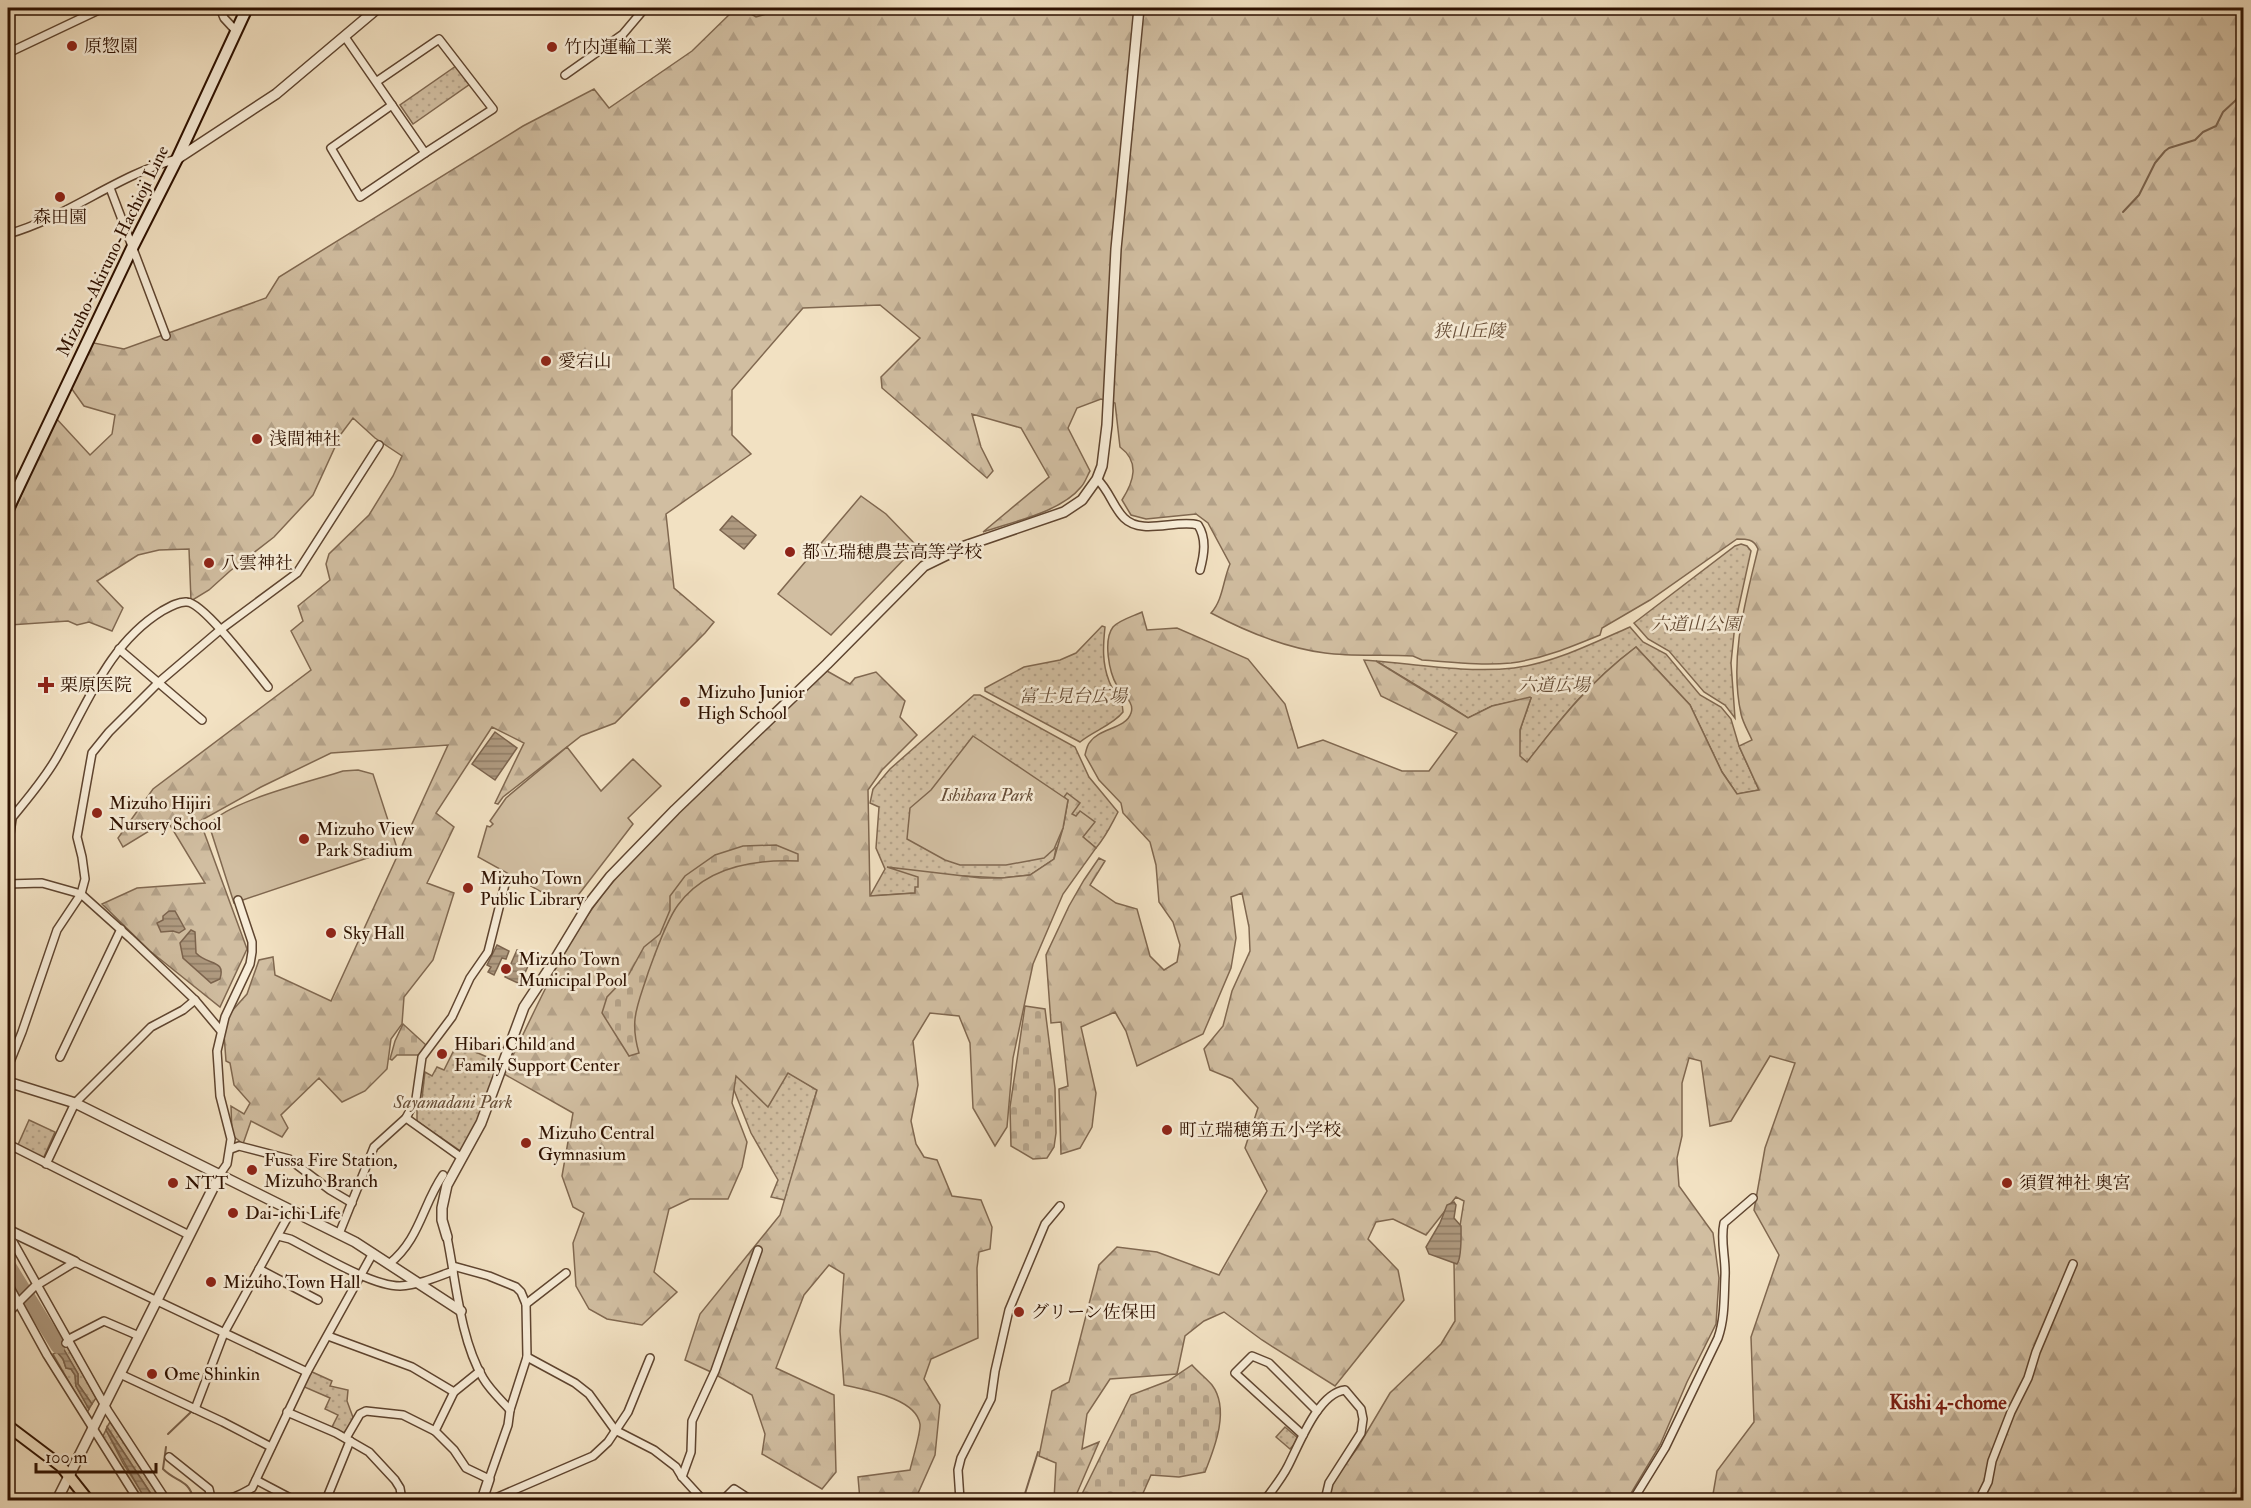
<svg xmlns="http://www.w3.org/2000/svg" width="2251" height="1508" font-family="'IM FELL Double Pica','Noto Serif JP',serif">
<defs>
<pattern id="green-dots" width="8" height="8" patternUnits="userSpaceOnUse" patternTransform="scale(1.5)"><rect width="8" height="8" fill="#d1bea1"/><path d="M2 2h.1M6 6h.1" fill="none" stroke="#b4a289" stroke-width="1.8" stroke-linecap="round"/></pattern>
<pattern id="forest-firs" width="22" height="20" patternUnits="userSpaceOnUse" patternTransform="scale(1.5)"><rect width="22" height="20" fill="#d1bea1"/><path d="M5 1l3.5 6h-7zM16 11l3.5 6h-7z" fill="#b4a289"/></pattern>
<pattern id="cemetery-stones" width="16" height="16" patternUnits="userSpaceOnUse" patternTransform="scale(1.5)"><rect width="16" height="16" fill="#d1bea1"/><path d="M2 7V4a2 2 0 0 1 4 0v3zM10 15v-3a2 2 0 0 1 4 0v3z" fill="#b4a289"/></pattern>
<pattern id="water-rules" width="6" height="5" patternUnits="userSpaceOnUse" patternTransform="scale(1.5)"><rect width="6" height="5" fill="#af9a80"/><path d="M0 2.5h6" fill="none" stroke="#8f7c66"/></pattern>
</defs>
<rect width="100%" height="100%" fill="#f2e1c2"/>
<filter id="stains"><feTurbulence type="fractalNoise" baseFrequency=".00333" numOctaves="4"/><feColorMatrix values="0 0 0 0 .2 0 0 0 0 .09 0 0 0 0 .02 0 0 0 .5 -.17"/></filter>
<radialGradient id="worn" r=".72"><stop offset=".6" stop-color="#630" stop-opacity="0"/><stop offset="1" stop-color="#630" stop-opacity=".3"/></radialGradient>
<g fill="url(#green-dots)" stroke="#806850" stroke-width="1.5">
<polygon points="456,66 470,84 413,124 400,105"/>
<polygon points="1741,544 1747,546 1751,551 1735,624 1731,663 1735,718 1725,705 1704,692 1669,651 1648,639 1634,623 1735,546"/>
<path d="M1102,626L1105,627C1103,646 1102,663 1109,681C1113,693 1123,698 1123,712C1113,725 1093,731 1080,742L985,691V688L1024,667L1060,660L1076,653Z"/>
<path d="M1630,627L1643,642L1666,654L1700,695L1721,707L1731,719L1739,746L1759,790L1737,794L1722,772L1690,705L1636,647C1589,682 1562,717 1527,763L1519,756L1520,730L1531,698L1492,706L1468,718L1439,699L1376,661C1421,665 1469,673 1514,668C1554,663 1593,643 1630,627Z"/>
<path d="M974,695H980L1075,747L1089,777L1118,812C1110,827 1107,835 1096,848L1083,837L1056,848L1054,859L1030,875L1002,878L964,876L918,887L915,893L870,896L885,869L876,848L879,807L870,803L873,789L890,769Z"/>
<polygon points="457,1044 501,1063 479,1122 462,1152 417,1121 417,1108 422,1098 425,1072 432,1076 437,1067 444,1070"/>
<polygon points="788,1072 817,1090 785,1200 771,1197 778,1180 751,1133 730,1080 736,1075"/>
<polygon points="29,1120 55,1132 43,1159 17,1147"/>
<polygon points="67,1346 96,1398 92,1404 78,1384 78,1374 63,1348"/>
<polygon points="57,1352 63,1359 66,1368 71,1369 75,1375 76,1386 89,1409 87,1413 53,1354"/>
<polygon points="310,1371 332,1381 330,1386 348,1390 347,1401 354,1420 344,1433 332,1427 338,1415 325,1409 330,1398 302,1386"/>
<polygon points="110,1422 161,1500 155,1500 107,1427"/>
<polygon points="1285,1427 1299,1439 1290,1449 1276,1437"/>
<polygon points="106,1430 123,1463 147,1500 142,1500 102,1438"/>
</g>
<g fill="url(#forest-firs)" stroke="#806850" stroke-width="1.5">
<path d="M736,8H741L756,17L786,8H2243V1500H1712L1717,1471L1754,1422L1751,1337L1779,1255L1754,1210L1765,1148L1795,1063L1770,1056L1731,1121L1710,1126L1701,1061L1689,1058L1682,1083V1136L1677,1158L1679,1186L1713,1233L1719,1278L1716,1324L1687,1382L1660,1445L1627,1500H1320L1358,1447L1390,1393L1441,1344L1455,1321L1454,1263L1464,1201L1456,1197L1426,1235L1393,1219L1376,1222L1368,1239L1398,1270L1404,1300L1335,1386L1262,1340L1224,1312L1204,1321L1185,1336L1177,1374L1110,1379L1087,1414L1082,1449L1099,1442L1074,1500H1054L1056,1463L1039,1456L1052,1391L1069,1382L1099,1265L1117,1247L1157,1252L1219,1275L1267,1191L1245,1148L1258,1108L1232,1079L1210,1070L1204,1049L1223,1026L1232,991L1250,951L1249,927L1242,893L1231,897L1236,938L1231,968L1203,1034L1137,1066L1126,1031L1115,1012L1081,1027L1096,1093L1092,1127L1080,1148L1061,1154L1059,1089L1068,1086L1061,1022L1051,1023L1046,955L1069,906L1084,880L1099,858L1105,861L1090,885L1116,903L1137,909L1150,956L1164,970L1177,962L1180,945L1173,922L1159,902L1156,865L1150,842L1123,813L1121,803L1099,780L1085,755C1086,751 1087,745 1090,742C1099,728 1126,729 1131,713C1135,702 1122,694 1117,686C1109,672 1103,640 1113,627C1119,620 1134,616 1142,612L1147,630L1177,628L1248,659L1285,704L1298,748L1323,740L1402,771H1429L1457,733L1381,696L1364,660L1376,661L1468,718L1492,706L1530,697L1531,698L1520,730V756L1527,762C1562,717 1590,682 1636,647L1690,705L1722,772L1737,794L1759,790L1739,746L1752,740C1748,731 1743,723 1741,714C1729,658 1745,603 1758,549C1754,539 1747,539 1737,539L1650,600L1602,628L1600,635C1571,647 1542,659 1511,663C1481,666 1451,662 1422,660L1413,656C1383,654 1354,657 1325,653C1286,648 1245,631 1211,613C1223,600 1223,580 1230,564L1208,523L1196,514L1146,519L1131,515L1122,500C1134,481 1140,462 1120,447L1115,403L1101,399L1077,408L1068,428L1090,471C1087,476 1085,483 1081,487C1061,512 1012,522 983,532L1049,477L1021,428L972,414L981,447L993,471L987,478L882,388L881,377L920,338L880,305L803,308L732,390V435L751,454L666,514L674,588L714,622L705,633L615,723L581,736L503,797L498,804L495,803L524,743L492,727L436,813L454,827L427,883L454,893L433,960L404,997L402,1024L391,1039L387,1069L365,1091L342,1102L319,1078L281,1115L288,1128L282,1137L251,1121L243,1144L232,1135L231,1106L244,1114L250,1103L234,1085L230,1063L226,1061L223,1021L247,994L259,960L273,957L275,975L331,1001L448,745L331,753L261,787L200,821L247,949L220,1007L150,951L102,904L137,888L205,883L167,820L123,847L118,838L153,789L311,670L291,631L303,621L298,606L330,580L326,564L329,554L369,515L393,476L402,456L375,438L353,418L341,434L313,495L274,537L230,571L209,590L191,601L189,549L159,550L138,555L97,581L123,608L112,631L89,622L77,625L68,621L10,625L8,526L55,417L90,455L112,434L115,415L84,406L69,385L89,342L124,349L266,298L279,277L523,126L594,89L609,108L692,51Z"/>
<path d="M827,671L850,684L855,678L876,672L905,701L900,717L917,735L882,770L868,790L870,896L915,893V887H918V877L887,867L981,878H1002L1030,875L1054,859L1063,828L1068,800L1064,797L1067,793L1080,803L1072,814L1076,816L1080,811L1095,822L1083,837L1096,848L1063,894L1033,964L1013,1058L1007,1127L995,1146L973,1108L970,1043L959,1016L930,1013L913,1041L918,1085L911,1121L916,1144L924,1157L937,1160L952,1196L981,1200L992,1227L990,1249L979,1252L977,1268L978,1338L931,1359L924,1379L940,1405L935,1455L915,1500H860L858,1477L910,1470C912,1461 921,1432 920,1424C916,1398 865,1390 844,1385L840,1331L844,1274L829,1265L804,1295L776,1368L834,1395L836,1472L822,1489L762,1454L765,1434L752,1395L711,1372L685,1360L700,1314L780,1215L817,1090L788,1073L768,1107L736,1076L732,1103L747,1142L742,1167L728,1199H690L669,1209L654,1272L677,1292L642,1325L607,1319L589,1309L576,1286L573,1243L584,1213L573,1207L562,1176L573,1113L504,1074C532,1017 557,958 594,906C618,873 647,844 676,815C725,765 776,718 827,671Z"/>
</g>
<g fill="url(#cemetery-stones)" stroke="#806850" stroke-width="1.5">
<path d="M776,845L798,854V861C753,859 706,867 678,905C666,921 655,954 648,973C638,1005 629,1019 639,1053L629,1056L602,1013L607,997L629,974L644,947L660,934L670,910V896L685,876L715,855L743,846Z"/>
<polygon points="1025,1006 1045,1009 1055,1088 1056,1133 1054,1147 1047,1158 1033,1159 1011,1146 1010,1107"/>
<polygon points="403,1024 426,1045 419,1055 397,1055 392,1060 390,1059 395,1041"/>
<path d="M1192,1365C1198,1372 1206,1378 1212,1385C1230,1409 1215,1447 1205,1472L1179,1477L1151,1475L1140,1500H1079L1131,1395L1168,1381Z"/>
</g>
<g fill="#d1bea1" stroke="#806850" stroke-width="1.5">
<polygon points="861,496 886,514 915,544 909,554 831,635 778,594"/>
<polygon points="973,736 1068,800 1063,828 1054,849 1044,858 1006,865 960,865 945,860 907,839 910,808 931,790"/>
<polygon points="567,747 601,791 633,759 661,786 628,818 633,824 569,907 478,857 487,826 490,827 493,824 490,821 506,798"/>
<path d="M358,770L373,774L397,848L234,903L211,831L210,824C228,801 313,781 343,771Z"/>
</g>
<g fill="url(#water-rules)" stroke="#7b634d" stroke-width="1.5">
<polygon points="732,516 756,535 744,549 720,530"/>
<polygon points="495,732 517,748 495,780 472,764"/>
<polygon points="169,911 175,911 185,929 179,933 173,931 161,932 157,923 163,920 163,916"/>
<path d="M191,930L195,932L196,953C208,966 226,959 220,979L211,983L183,958L180,943Z"/>
<polygon points="497,945 509,951 506,959 502,958 494,975 488,972 491,967 487,965"/>
<polygon points="517,950 532,957 520,984 505,977"/>
<path d="M1454,1202L1456,1205L1454,1218L1461,1226C1461,1235 1462,1258 1457,1264L1429,1254L1426,1247L1440,1223L1447,1205Z"/>
<polygon points="63,1348 78,1374 78,1384 92,1404 89,1409 76,1386 75,1375 71,1369 66,1368 63,1359 57,1352"/>
<polygon points="107,1427 155,1500 147,1500 144,1497 106,1430"/>
</g>
<g fill="none" stroke-linecap="round" stroke-linejoin="round">
<g stroke="#7b634d" stroke-width="2">
<polyline points="2123,212 2139,195 2155,163 2165,151 2169,148 2195,140 2203,132 2216,126 2223,112 2236,100 2244,82"/>
<polyline points="168,1434 191,1412"/>
<path d="M166,1447L163,1469C177,1483 188,1478 194,1500"/>
<polyline points="1023,1500 1038,1452"/>
</g>
<polyline stroke="#af9a80" stroke-width="15" points="8,1265 58,1346"/>
<defs>
<g id="minor">
<polyline points="220,8 224,18 236,31"/>
<polyline points="345,37 425,153 493,109 439,39 376,82"/>
<polyline points="8,53 103,8"/>
<polyline points="565,75 623,34 645,8"/>
<polyline points="392,105 331,148 360,197 425,153"/>
<polyline points="110,188 166,336"/>
<path d="M8,234C68,217 117,175 177,159"/>
<path d="M1097,479C1109,490 1113,507 1124,518C1142,536 1176,519 1198,525C1207,539 1204,555 1200,570"/>
<polyline points="119,649 202,720"/>
<path d="M11,819C27,799 44,780 57,757C87,705 108,644 162,611C169,607 179,601 187,602C204,603 255,671 268,687"/>
<polyline points="8,884 42,883 81,894 130,938 195,1000 221,1031"/>
<polyline points="60,1057 121,929"/>
<polyline points="8,1067 22,1032 57,930 81,894 85,879 82,857 77,837 92,753 109,732 159,682 220,630 297,573 379,445"/>
<polyline points="406,1118 462,1158"/>
<polyline points="8,1144 189,1235"/>
<polyline points="231,1149 239,1146 289,1159 330,1190 352,1203"/>
<polyline points="46,1164 75,1103 151,1027 183,1010 195,1000"/>
<polyline points="220,1174 227,1164 231,1139 220,1096 217,1051 225,1017 250,964 252,952 252,942 238,900"/>
<polyline points="8,1233 108,1411 166,1500"/>
<polyline points="339,1234 374,1147 406,1118 416,1099 422,1057 452,1017 470,978 488,952 506,880"/>
<path d="M278,1236L290,1239C318,1253 371,1286 400,1286C418,1285 437,1277 453,1271"/>
<path d="M447,1237C456,1281 460,1339 483,1378C490,1390 501,1400 510,1410"/>
<path d="M389,1264C420,1239 422,1206 443,1175"/>
<polyline points="259,1269 318,1300"/>
<polyline points="8,1284 47,1355 138,1500"/>
<polyline points="526,1304 566,1273"/>
<polyline points="8,1313 34,1287 75,1262 307,1372"/>
<polyline points="328,1336 412,1367 454,1392"/>
<polyline points="66,1343 69,1339 104,1321 139,1336"/>
<polyline points="527,1357 575,1383 589,1394 615,1430 654,1450 676,1467 682,1477 703,1500"/>
<polyline points="120,1374 223,1422 271,1447"/>
<polyline points="195,1409 224,1333 291,1211"/>
<polyline points="287,1412 336,1433 369,1452 395,1480 400,1488 402,1500"/>
<polyline points="435,1431 454,1392 480,1371"/>
<polyline points="1303,1435 1235,1373 1252,1356 1269,1363 1317,1411"/>
<polyline points="346,1438 360,1414 366,1411 403,1415 435,1431 454,1450 466,1468 489,1479 508,1425 510,1410 527,1357 526,1304 521,1292 516,1287 489,1276 453,1266"/>
<polyline points="169,1457 209,1489 211,1498"/>
<polyline points="682,1477 691,1452 692,1421 715,1371 758,1250"/>
<polyline points="256,1480 294,1500"/>
<path d="M204,1500C212,1497 216,1500 224,1499C234,1499 243,1493 252,1488L307,1372L373,1253"/>
<polyline points="326,1500 350,1441"/>
<polyline points="491,1500 593,1456 608,1442 628,1412 650,1358"/>
<polyline points="723,1500 734,1489 751,1500"/>
<polyline points="960,1500 958,1470 961,1458 991,1399 995,1371 1009,1310 1045,1224 1060,1206"/>
<path d="M1265,1500C1273,1489 1282,1478 1288,1466C1299,1445 1318,1393 1345,1390L1361,1409L1363,1419L1361,1433L1329,1483L1325,1500"/>
<path d="M1633,1500L1665,1448L1718,1338C1725,1318 1724,1297 1725,1276C1726,1258 1720,1241 1724,1223L1753,1198"/>
<polyline points="1979,1500 1988,1482 1992,1461 2011,1412 2028,1378 2036,1352 2073,1264"/>
</g>
<g id="tertiary">
<polyline points="177,159 276,94 378,8"/>
<polyline points="8,789 11,819 8,841"/>
<polyline points="8,1082 75,1103 355,1242 461,1311"/>
<polyline points="8,1230 75,1262"/>
<polyline points="447,1237 442,1220 442,1208 447,1185 481,1123 524,1007 551,966 588,905 610,877 675,810 827,664 924,566 965,546 1064,512 1082,500 1097,479 1102,466 1107,425 1116,249 1139,8"/>
<polyline points="57,1500 220,1174"/>
<polyline points="482,1500 489,1479"/>
</g>
<polyline id="secondary" points="8,509 133,246 177,159 247,8"/>
<polyline id="primary" points="8,1426 61,1466 88,1500"/>
</defs>
<use href="#minor" stroke="#5f4530" stroke-width="10"/>
<use href="#tertiary" stroke="#5f4530" stroke-width="12"/>
<use href="#secondary" stroke="#2e1100" stroke-width="14"/>
<use href="#primary" stroke="#2e1100" stroke-width="14"/>
<use href="#minor" stroke="#f7ecd7" stroke-width="7"/>
<use href="#tertiary" stroke="#f7ecd7" stroke-width="9"/>
<use href="#secondary" stroke="#f7ecd7" stroke-width="10"/>
<use href="#primary" stroke="#f2e1c2" stroke-width="10"/>
</g>
<g fill="#8f2418" stroke="#f7ecd7" stroke-width="2">
<circle cx="72" cy="46" r="6"/>
<circle cx="552" cy="47" r="6"/>
<circle cx="60" cy="197" r="6"/>
<circle cx="546" cy="361" r="6"/>
<circle cx="257" cy="439" r="6"/>
<circle cx="790" cy="552" r="6"/>
<circle cx="209" cy="563" r="6"/>
<path d="M43 676h6v6h6v6h-6v6h-6v-6h-6v-6h6z"/>
<circle cx="685" cy="702" r="6"/>
<circle cx="97" cy="813" r="6"/>
<circle cx="304" cy="839" r="6"/>
<circle cx="468" cy="888" r="6"/>
<circle cx="331" cy="933" r="6"/>
<circle cx="506" cy="969" r="6"/>
<circle cx="442" cy="1054" r="6"/>
<circle cx="1167" cy="1130" r="6"/>
<circle cx="526" cy="1143" r="6"/>
<circle cx="252" cy="1170" r="6"/>
<circle cx="173" cy="1183" r="6"/>
<circle cx="2007" cy="1183" r="6"/>
<circle cx="233" cy="1213" r="6"/>
<circle cx="211" cy="1282" r="6"/>
<circle cx="1019" cy="1312" r="6"/>
<circle cx="152" cy="1374" r="6"/>
</g>
<g text-anchor="middle" dominant-baseline="central" stroke-width="5" stroke-linejoin="round" paint-order="stroke">
<g font-size="18" fill="#2e1100" stroke="#f7ecd7" text-anchor="start">
<text x="84" y="46">原惣園</text>
<text x="564" y="47">竹内運輸工業</text>
<text x="60" y="217" text-anchor="middle">森田園</text>
<text x="558" y="361">愛宕山</text>
<text x="269" y="439">浅間神社</text>
<text x="802" y="552">都立瑞穂農芸高等学校</text>
<text x="221" y="563">八雲神社</text>
<text x="60" y="685">栗原医院</text>
<text x="697" y="692">Mizuho Junior<tspan x="697" dy="21">High School</tspan></text>
<text x="109" y="803">Mizuho Hijiri<tspan x="109" dy="21">Nursery School</tspan></text>
<text x="316" y="829">Mizuho View<tspan x="316" dy="21">Park Stadium</tspan></text>
<text x="480" y="878">Mizuho Town<tspan x="480" dy="21">Public Library</tspan></text>
<text x="343" y="933">Sky Hall</text>
<text x="518" y="959">Mizuho Town<tspan x="518" dy="21">Municipal Pool</tspan></text>
<text x="454" y="1044">Hibari Child and<tspan x="454" dy="21">Family Support Center</tspan></text>
<text x="1179" y="1130">町立瑞穂第五小学校</text>
<text x="538" y="1133">Mizuho Central<tspan x="538" dy="21">Gymnasium</tspan></text>
<text x="264" y="1160">Fussa Fire Station,<tspan x="264" dy="21">Mizuho Branch</tspan></text>
<text x="185" y="1183">NTT</text>
<text x="2019" y="1183">須賀神社 奥宮</text>
<text x="245" y="1213">Dai-ichi Life</text>
<text x="223" y="1282">Mizuho Town Hall</text>
<text x="1031" y="1312">グリーン佐保田</text>
<text x="164" y="1374">Ome Shinkin</text>
</g>
<g font-size="18" fill="#2e1100" stroke="#f7ecd7">
<text transform="translate(113 251) rotate(-64)">Mizuho-Akiruno-Hachioji Line</text>
</g>
<g font-size="18" font-style="italic" fill="#674e38" stroke="#f7ecd7">
<text x="1469" y="331">狭山丘陵</text>
<text x="1696" y="624">六道山公園</text>
<text x="1554" y="685">六道広場</text>
<text x="1073" y="696">富士見台広場</text>
<text x="987" y="795">Ishihara Park</text>
<text x="453" y="1102">Sayamadani Park</text>
</g>
<g font-size="20" font-weight="bold" fill="#7a1f14" stroke="#f7ecd7">
<text x="1948" y="1402">Kishi 4-chome</text>
</g>
</g>
<rect width="2251" height="1508" fill="none" stroke="#f2e1c2" stroke-width="30"/>
<rect x="9" y="9" width="2233" height="1490" fill="none" stroke="#2e1100" stroke-width="3"/>
<rect x="15" y="15" width="2221" height="1478" fill="none" stroke="#2e1100" stroke-width="1.5"/>
<path d="M36 1463v9h120v-9" fill="none" stroke="#2e1100" stroke-width="3"/>
<text x="45" y="1463" font-size="18" fill="#2e1100" stroke="#f7ecd7" stroke-width="4.5" paint-order="stroke">100 m</text>
<rect width="100%" height="100%" filter="url(#stains)"/>
<rect width="100%" height="100%" fill="url(#worn)"/>
</svg>
